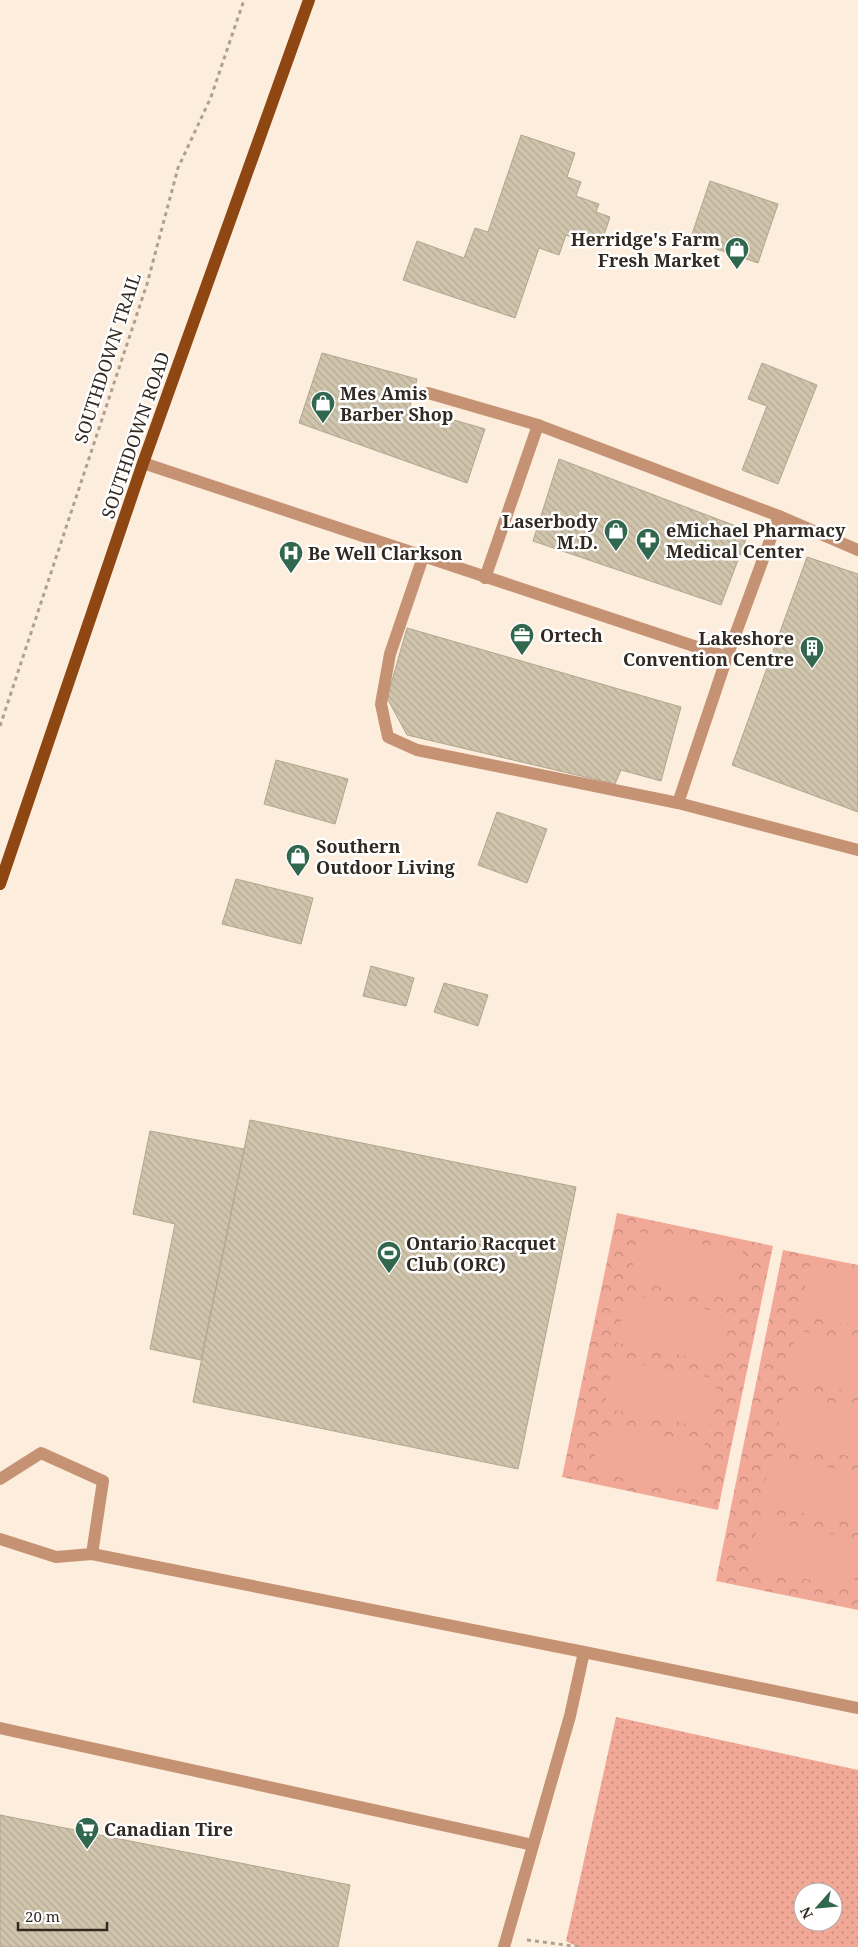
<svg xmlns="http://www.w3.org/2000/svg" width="858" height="1947" font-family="'Noto Serif',serif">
<defs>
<pattern id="grass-dots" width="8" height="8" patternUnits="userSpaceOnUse" patternTransform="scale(1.25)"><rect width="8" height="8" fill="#f1a897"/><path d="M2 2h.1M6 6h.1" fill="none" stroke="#c4897b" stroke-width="1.8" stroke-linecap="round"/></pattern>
<pattern id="park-crowns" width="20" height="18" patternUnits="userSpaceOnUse" patternTransform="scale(1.25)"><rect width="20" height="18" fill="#f1a897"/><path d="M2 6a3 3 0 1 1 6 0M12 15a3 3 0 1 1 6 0" fill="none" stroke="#c4897b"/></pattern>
<pattern id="building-back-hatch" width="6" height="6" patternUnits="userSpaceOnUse" patternTransform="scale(1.25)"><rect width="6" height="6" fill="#d0c5ac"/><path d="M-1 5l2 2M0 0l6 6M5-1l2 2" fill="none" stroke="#b3a994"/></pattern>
</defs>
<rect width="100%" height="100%" fill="#fdeddc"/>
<path fill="url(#grass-dots)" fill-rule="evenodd" d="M616,1717L858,1770V1947H578L566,1941ZM803,1892H833V1922H803Z"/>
<g fill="url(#park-crowns)">
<polygon points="617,1213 773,1246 718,1510 562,1477"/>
<polygon points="783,1250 858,1265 858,1610 716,1581"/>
</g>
<g fill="#f1a897">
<polygon points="639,1232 743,1252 734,1300 630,1281"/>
<polygon points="809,1266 858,1276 858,1326 799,1315"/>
<polygon points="626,1294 731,1314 722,1363 617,1343"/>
<polygon points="796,1330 858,1342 858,1393 787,1379"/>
<polygon points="614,1359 718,1379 709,1428 604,1408"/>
<polygon points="784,1393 858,1408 858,1458 775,1442"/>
<polygon points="601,1424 705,1443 696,1492 592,1472"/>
<polygon points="770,1456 858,1473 858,1524 761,1505"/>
<polygon points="758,1520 858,1539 858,1563 853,1588 749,1568"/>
</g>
<g fill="url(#building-back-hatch)" stroke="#b0a68d">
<polygon points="521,135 575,153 567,177 581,182 576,196 599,204 596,212 610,217 600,247 566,235 559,255 539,248 515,318 403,280 417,241 464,258 475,228 488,232"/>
<polygon points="710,181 778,204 758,263 690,240"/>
<polygon points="322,353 417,379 410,407 485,429 467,483 299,423"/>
<polygon points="762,363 817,385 778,484 742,470 767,406 748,399"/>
<polygon points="559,459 749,531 721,605 533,541"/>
<polygon points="807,557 858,574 858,812 732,765"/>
<polygon points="407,628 681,707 661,781 621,770 615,784 407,735 387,698"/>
<polygon points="276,760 348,779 335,824 264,804"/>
<polygon points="497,812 547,829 527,883 478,865"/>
<polygon points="236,879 313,898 301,944 222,924"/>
<polygon points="371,966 414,978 406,1006 363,996"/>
<polygon points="444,983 488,995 478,1026 434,1012"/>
<polygon points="250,1120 576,1187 518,1469 193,1402"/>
<polygon points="150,1131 244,1149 201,1360 150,1349 175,1224 133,1214"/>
<polygon points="0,1815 350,1885 338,1947 0,1947"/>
</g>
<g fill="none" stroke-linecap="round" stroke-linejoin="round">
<g stroke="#ada093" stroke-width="3" stroke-dasharray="4 4" stroke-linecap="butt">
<polyline points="0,726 147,284 178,168 211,97 244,0"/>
<polyline points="527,1940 581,1947"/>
</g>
<g stroke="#c69274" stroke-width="12">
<polyline points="428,393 538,425 779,516 858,550"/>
<polyline points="143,463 727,657"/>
<polyline points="423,557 390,654 381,704 388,737 417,750 678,803 858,850"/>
<polyline points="485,578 538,425"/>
<polyline points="678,803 727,657 779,516"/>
<polyline points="0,1479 41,1453 103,1481 92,1554"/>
<polyline points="0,1539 56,1557 92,1554 584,1652 858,1708"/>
<polyline points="0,1728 533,1845"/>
<polyline points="504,1947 570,1716 584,1652"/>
</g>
<polyline stroke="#8e4712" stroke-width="12" points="0,884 143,463 309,0"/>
</g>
<defs>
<symbol id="shop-pin" viewBox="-11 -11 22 30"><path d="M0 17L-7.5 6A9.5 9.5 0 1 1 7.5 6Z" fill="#30674e" stroke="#fff"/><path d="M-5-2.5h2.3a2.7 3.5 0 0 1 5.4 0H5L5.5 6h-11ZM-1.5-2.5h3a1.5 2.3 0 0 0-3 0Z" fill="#fff"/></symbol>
<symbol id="pharmacy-pin" viewBox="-11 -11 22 30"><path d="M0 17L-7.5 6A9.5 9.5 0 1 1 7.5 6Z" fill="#30674e" stroke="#fff"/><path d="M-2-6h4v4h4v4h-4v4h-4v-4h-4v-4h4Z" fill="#fff"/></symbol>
<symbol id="hospital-pin" viewBox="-11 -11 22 30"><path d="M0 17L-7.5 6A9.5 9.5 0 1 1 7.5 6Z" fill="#30674e" stroke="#fff"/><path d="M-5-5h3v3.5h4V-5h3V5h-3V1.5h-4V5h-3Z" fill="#fff"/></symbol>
<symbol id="office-pin" viewBox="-11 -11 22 30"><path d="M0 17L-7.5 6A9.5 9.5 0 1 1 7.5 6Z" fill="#30674e" stroke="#fff"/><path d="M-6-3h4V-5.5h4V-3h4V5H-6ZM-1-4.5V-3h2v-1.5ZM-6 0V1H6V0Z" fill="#fff"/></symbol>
<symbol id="building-pin" viewBox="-11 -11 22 30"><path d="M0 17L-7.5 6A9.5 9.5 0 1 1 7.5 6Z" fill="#30674e" stroke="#fff"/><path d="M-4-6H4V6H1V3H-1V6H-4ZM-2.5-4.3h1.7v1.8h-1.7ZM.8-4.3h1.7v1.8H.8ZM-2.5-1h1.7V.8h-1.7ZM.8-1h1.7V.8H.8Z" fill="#fff"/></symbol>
<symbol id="stadium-pin" viewBox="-11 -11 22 30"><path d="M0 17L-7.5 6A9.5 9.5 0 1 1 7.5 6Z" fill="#30674e" stroke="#fff"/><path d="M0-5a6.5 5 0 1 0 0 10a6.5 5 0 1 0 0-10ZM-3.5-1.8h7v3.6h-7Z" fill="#fff"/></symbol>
<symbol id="supermarket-pin" viewBox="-11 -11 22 30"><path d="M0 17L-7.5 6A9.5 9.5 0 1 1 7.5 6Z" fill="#30674e" stroke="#fff"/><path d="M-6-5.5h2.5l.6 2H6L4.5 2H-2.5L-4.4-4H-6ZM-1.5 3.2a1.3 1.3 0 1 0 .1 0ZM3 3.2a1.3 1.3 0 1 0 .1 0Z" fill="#fff"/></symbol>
</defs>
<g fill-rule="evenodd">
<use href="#shop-pin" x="723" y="235" width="28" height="38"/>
<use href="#shop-pin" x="309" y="389" width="28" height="38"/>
<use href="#shop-pin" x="602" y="517" width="28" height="38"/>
<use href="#pharmacy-pin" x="634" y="526" width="28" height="38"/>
<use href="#hospital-pin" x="277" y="539" width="28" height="38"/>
<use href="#office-pin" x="508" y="621" width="28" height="38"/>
<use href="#building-pin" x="798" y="634" width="28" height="38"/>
<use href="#shop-pin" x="284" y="842" width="28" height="38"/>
<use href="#stadium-pin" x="375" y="1239" width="28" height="38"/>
<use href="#supermarket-pin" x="73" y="1815" width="28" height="38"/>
</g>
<g text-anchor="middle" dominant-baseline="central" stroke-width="5" stroke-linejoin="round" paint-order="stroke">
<g font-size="18" font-weight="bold" fill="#322a22" stroke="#fff" text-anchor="start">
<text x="720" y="239" text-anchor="end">Herridge's Farm<tspan x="720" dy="21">Fresh Market</tspan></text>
<text x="340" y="393">Mes Amis<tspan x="340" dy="21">Barber Shop</tspan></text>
<text x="598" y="521" text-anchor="end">Laserbody<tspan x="598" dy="21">M.D.</tspan></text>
<text x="666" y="530">eMichael Pharmacy<tspan x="666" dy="21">Medical Center</tspan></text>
<text x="308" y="553">Be Well Clarkson</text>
<text x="540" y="635">Ortech</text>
<text x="794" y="638" text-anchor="end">Lakeshore<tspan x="794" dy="21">Convention Centre</tspan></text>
<text x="316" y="846">Southern<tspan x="316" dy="21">Outdoor Living</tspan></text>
<text x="406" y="1243">Ontario Racquet<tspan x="406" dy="21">Club (ORC)</tspan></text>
<text x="104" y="1829">Canadian Tire</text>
</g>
<g font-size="18" fill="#322a22" stroke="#fff">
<text transform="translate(107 358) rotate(-72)">SOUTHDOWN TRAIL</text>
<text transform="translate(135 435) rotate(-71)">SOUTHDOWN ROAD</text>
</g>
</g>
<g transform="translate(818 1907) rotate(243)"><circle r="24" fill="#ffffff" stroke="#adaaa7"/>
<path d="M0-4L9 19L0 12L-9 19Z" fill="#30674e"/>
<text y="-8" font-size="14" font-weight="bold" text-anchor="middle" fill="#322a22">N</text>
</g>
<path d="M18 1922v8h89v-8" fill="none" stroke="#322a22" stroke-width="2.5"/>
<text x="25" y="1922" font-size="15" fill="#322a22" stroke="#ffffff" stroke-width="4" paint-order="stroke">20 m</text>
</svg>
